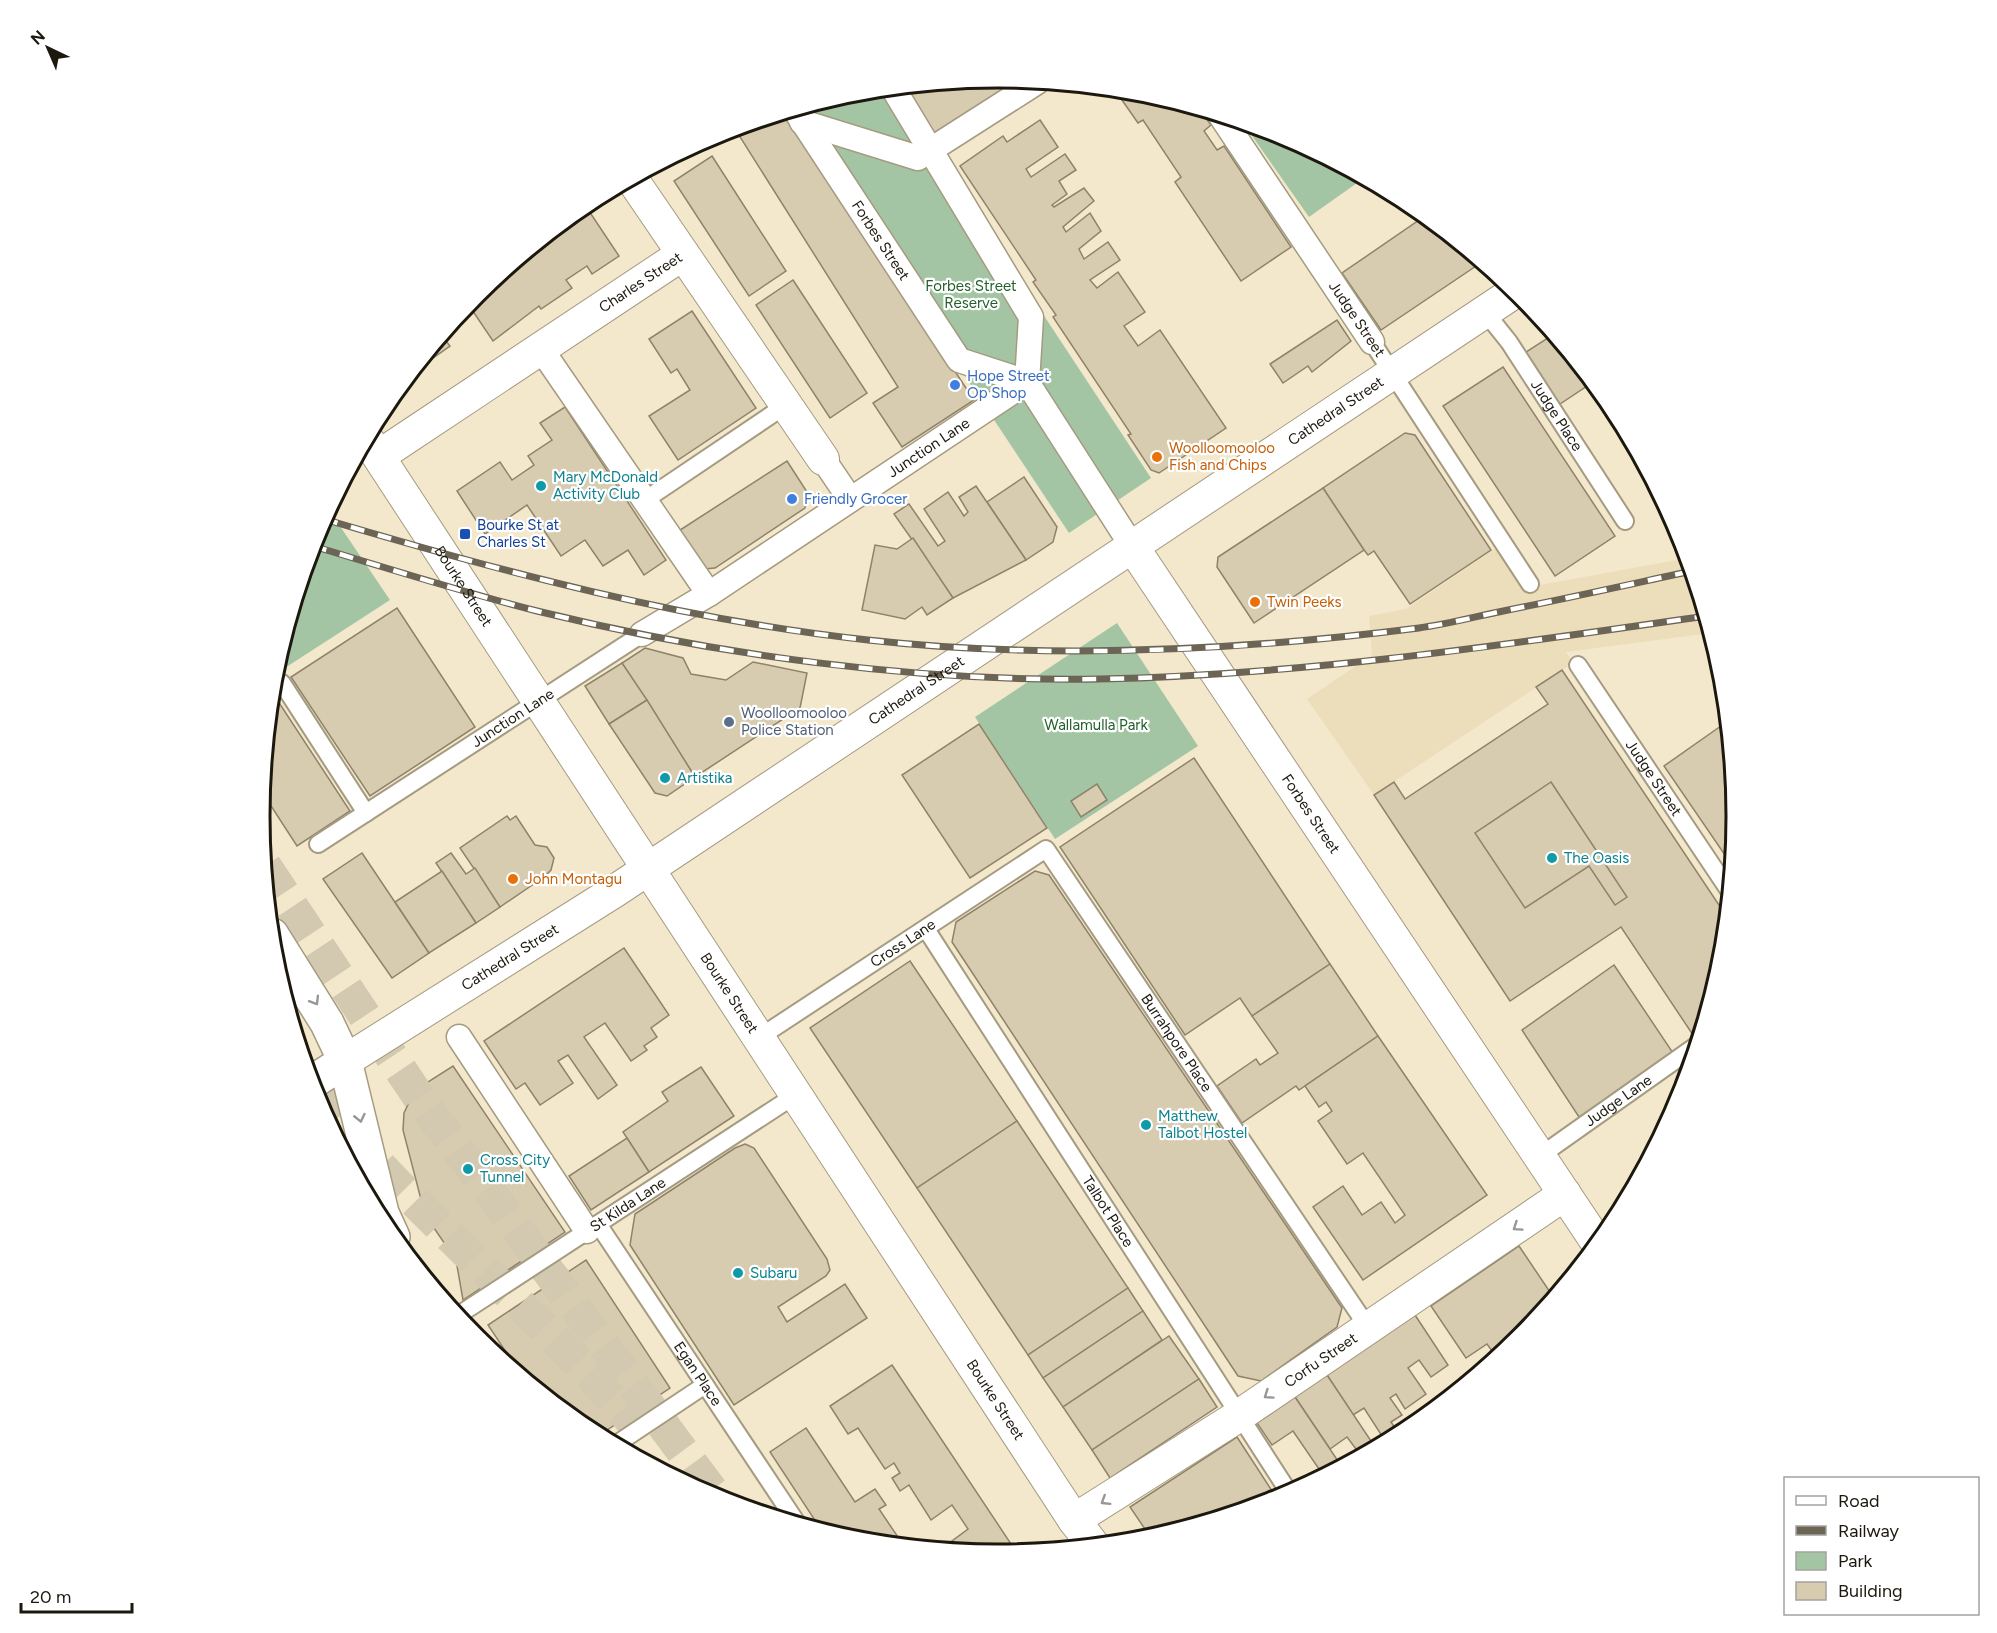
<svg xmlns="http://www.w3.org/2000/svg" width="1997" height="1633" font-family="Figtree,sans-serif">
<rect width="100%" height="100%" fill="#f3e8cc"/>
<polygon fill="#eddebb" points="1496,548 1523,588 1688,558 1711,633 1566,652 1573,663 1374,795 1307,699 1372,655 1369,616 1406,609"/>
<g fill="#a3c5a4">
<polygon points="894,88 1151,478 1069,533 790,112 855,92"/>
<polygon points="1243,123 1281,134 1364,178 1309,217"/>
<polygon points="329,510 390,600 274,675 316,534"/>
<polygon points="1117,623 1198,746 1055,839 975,717"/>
</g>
<g fill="#d7cbb0" stroke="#8e836a" stroke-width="1.5">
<polygon points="999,78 1020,80 934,138 904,93 913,86"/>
<polygon points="1115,90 1143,92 1200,110 1211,125 1204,131 1217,150 1224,146 1291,247 1241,281 1175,182 1181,177 1143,120 1138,123"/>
<polygon points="784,113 974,400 902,447 873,403 898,387 735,129"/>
<polygon points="1040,120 1058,147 1026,169 1031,177 1065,154 1076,170 1059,181 1067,194 1052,205 1054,207 1084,188 1094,201 1063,227 1066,232 1090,213 1101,231 1079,249 1084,259 1108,242 1120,260 1090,280 1097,288 1118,272 1145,312 1124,326 1138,346 1160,330 1226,428 1159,473 1151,470 1128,435 1131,434 1053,317 1056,315 1033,282 1036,280 960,166 1003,136 1007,142"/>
<polygon points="712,156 786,271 749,296 674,181"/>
<polygon points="585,205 619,256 592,274 587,266 566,280 572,288 541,309 539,306 493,341 468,304 477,294"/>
<polygon points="1425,216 1482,262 1381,330 1342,273"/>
<polygon points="793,280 867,393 830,418 756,305"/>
<polygon points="692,311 756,408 678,460 649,416 690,390 677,369 671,373 649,339"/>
<polygon points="1337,320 1351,341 1312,372 1308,366 1283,383 1270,364"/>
<polygon points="1554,334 1593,382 1557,406 1523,354"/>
<polygon points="442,336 450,346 412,373"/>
<polygon points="1503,367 1615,536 1555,576 1443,406"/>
<polygon points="565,407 666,560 644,575 628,550 603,566 585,540 561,556 527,505 485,534 457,491 500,462 512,480 534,465 528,456 552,440 540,423"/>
<polygon points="1405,433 1415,435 1491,550 1410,604 1374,551 1368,555 1364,550 1323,488"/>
<polygon points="787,461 809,495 805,508 715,568 704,569 677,532"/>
<polygon points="1024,477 1057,527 1053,542 1026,560 987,502"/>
<polygon points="976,486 1026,560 953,598 894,514 909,504 938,546 945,541 924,509 948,492 964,516 968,512 959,497"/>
<polygon points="1323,488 1364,550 1254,623 1217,567 1218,557"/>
<polygon points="913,538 953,598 927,615 922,607 905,619 862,610 875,545 897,549"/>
<polygon points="397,608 475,727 370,796 291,677"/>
<polygon points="645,648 683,658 691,674 726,680 753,662 807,673 800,708 695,777 622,663"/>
<polygon points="622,663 647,700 609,724 585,686"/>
<polygon points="1562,670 1727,917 1723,961 1702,1029 1693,1035 1621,927 1510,1001 1374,795 1394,782 1405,799 1548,704 1536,687"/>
<polygon points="272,692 350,811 297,846 262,792"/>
<polygon points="647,700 695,777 667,796 655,793 609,724"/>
<polygon points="1728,721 1737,817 1733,858 1729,861 1664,766"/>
<polygon points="979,724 1047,828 970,878 902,775"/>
<polygon points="1194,758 1330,964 1252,1016 1240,998 1185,1035 1060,847"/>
<polygon points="1551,782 1627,897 1615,905 1589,866 1525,908 1475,833"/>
<polygon points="1097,784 1107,800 1081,817 1071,801"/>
<polygon points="507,816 510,820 516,816 535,845 547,847 554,858 551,870 544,877 500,907 460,848"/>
<polygon points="362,853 429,953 392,978 323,879"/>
<polygon points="451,853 466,874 475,868 500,907 476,923 436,863"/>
<polygon points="442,871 476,923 429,953 395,902"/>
<polygon points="1035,871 1049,875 1342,1308 1337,1327 1261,1381 1238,1376 952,942 956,922"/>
<polygon points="624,948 669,1015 651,1028 657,1037 644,1046 647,1050 631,1061 605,1023 584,1037 617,1085 598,1099 568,1055 558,1061 573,1083 540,1105 525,1083 516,1089 484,1041"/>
<polygon points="910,961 1017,1121 917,1188 810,1028"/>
<polygon points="1330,964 1378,1036 1299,1090 1296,1086 1242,1123 1217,1086 1256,1059 1260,1065 1278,1053 1252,1016"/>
<polygon points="1614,965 1673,1053 1579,1117 1522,1030"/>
<polygon points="1378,1036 1487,1195 1363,1280 1313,1207 1343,1186 1362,1215 1381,1202 1395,1223 1405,1215 1363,1153 1347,1164 1318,1121 1332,1111 1326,1102 1319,1107 1305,1086"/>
<polygon points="453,1066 565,1232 463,1300 456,1260 425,1215 403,1130 404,1113 412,1096 420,1087"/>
<polygon points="701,1067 734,1116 649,1172 623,1132 668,1101 662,1092"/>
<polygon points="1017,1121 1128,1288 1028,1355 917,1188"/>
<polygon points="627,1138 649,1172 591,1210 569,1176"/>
<polygon points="745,1144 754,1148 827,1259 830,1270 826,1276 778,1307 787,1322 845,1284 867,1318 734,1405 630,1245 635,1214 735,1148"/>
<polygon points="1519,1246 1554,1298 1520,1339 1497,1358 1487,1344 1466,1358 1431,1306"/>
<polygon points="586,1260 670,1388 598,1436 522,1376 488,1325"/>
<polygon points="1128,1288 1143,1311 1043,1378 1028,1355"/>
<polygon points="1143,1311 1162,1340 1063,1407 1043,1378"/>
<polygon points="1415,1315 1448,1365 1431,1377 1419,1360 1408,1368 1426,1394 1405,1409 1396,1394 1390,1398 1402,1415 1391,1422 1395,1428 1382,1436 1364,1408 1353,1415 1327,1375"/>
<polygon points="1169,1336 1199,1379 1092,1450 1063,1407"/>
<polygon points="892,1365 1017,1553 998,1555 952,1550 948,1544 968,1529 952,1505 931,1520 909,1485 900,1491 892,1478 900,1473 894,1463 885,1469 858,1428 848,1434 830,1406"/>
<polygon points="1327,1375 1373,1444 1359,1453 1347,1437 1330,1449 1295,1397"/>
<polygon points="1199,1379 1217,1407 1110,1478 1092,1450"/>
<polygon points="1295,1397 1338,1461 1321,1472 1293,1431 1272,1445 1257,1423"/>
<polygon points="806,1428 855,1502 875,1489 886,1505 879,1509 904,1546 854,1541 822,1531 770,1452"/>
<polygon points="1237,1437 1278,1500 1151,1538 1130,1507"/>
</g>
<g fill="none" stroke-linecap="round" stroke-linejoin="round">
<g stroke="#d3c9b0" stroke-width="33" stroke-dasharray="33 16" stroke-linecap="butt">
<polyline points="265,866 420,1099 718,1499"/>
<path d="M315,1094C391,1184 478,1262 561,1345C592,1376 621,1409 650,1442"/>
</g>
<defs>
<g id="service">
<path id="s1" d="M1485,312L1509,342L1625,521"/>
<polyline points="1372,342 1530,584"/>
<polyline points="645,500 786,405"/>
<path id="s2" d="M1578,665L1730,892"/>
<polyline points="282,683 366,813"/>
<path id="s3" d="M318,844L642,634"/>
<path id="s4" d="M926,929L1290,1494"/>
<path id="s5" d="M760,1037L1046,849L1367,1326"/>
<path id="s6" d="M1540,1156L1697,1045"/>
<path id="s7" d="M598,1224L797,1523"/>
<path id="s8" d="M457,1316L797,1094"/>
<polyline points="615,1445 705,1385"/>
</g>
<g id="pedestrian">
<polyline points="893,88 1031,317 1027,382 1132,546"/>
<path id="s9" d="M795,110L959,360L1027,382"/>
<polyline points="1221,116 1372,342"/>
<polyline points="802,122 918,158 1037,82"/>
<polyline points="541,349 709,594 642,634"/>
<polyline points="823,459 850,499"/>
<path id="s10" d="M709,594L1027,382"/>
<polyline points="459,1037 587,1231"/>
</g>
<g id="minor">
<polyline points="632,179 823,459"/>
<path id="s11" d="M367,439L1074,1520L1094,1546"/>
<path id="s12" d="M379,456L683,254"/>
<path id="s13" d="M1132,546L1598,1244"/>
<path id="s14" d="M345,1061L615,891L1516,291"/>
<path id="s15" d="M1074,1520L1240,1415L1565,1194"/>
</g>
<polyline id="primary" points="311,1083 345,1061 382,1213 393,1237"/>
<polyline id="motorway" points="272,935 327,1023 345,1061"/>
</defs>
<use href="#service" stroke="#a59b80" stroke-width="20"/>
<use href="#pedestrian" stroke="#a59b80" stroke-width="27"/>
<use href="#minor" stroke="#a59b80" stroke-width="34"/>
<use href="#primary" stroke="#a59b80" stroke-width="36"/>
<use href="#motorway" stroke="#a59b80" stroke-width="36"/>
<use href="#service" stroke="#fff" stroke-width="16"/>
<use href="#pedestrian" stroke="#fff" stroke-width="24"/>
<use href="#minor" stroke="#fff" stroke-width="32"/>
<use href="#primary" stroke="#fff" stroke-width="33"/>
<use href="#motorway" stroke="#fff" stroke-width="33"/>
<defs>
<g id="rail">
<path d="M324,519C502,572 683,620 868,640C1051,660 1237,651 1419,628C1448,624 1478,616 1508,610C1569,598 1631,584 1692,571"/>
<path d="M313,546C387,568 462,592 537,611C716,655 915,682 1099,679C1304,675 1504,645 1706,616"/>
</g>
</defs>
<use href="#rail" stroke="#6c6555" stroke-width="7"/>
<use href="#rail" stroke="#fff" stroke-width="4.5" stroke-dasharray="14" stroke-linecap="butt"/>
</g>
<defs><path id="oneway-chevron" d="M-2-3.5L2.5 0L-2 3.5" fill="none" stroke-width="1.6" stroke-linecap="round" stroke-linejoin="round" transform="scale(1.5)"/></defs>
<g stroke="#999793">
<use href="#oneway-chevron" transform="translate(315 1001) rotate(59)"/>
<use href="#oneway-chevron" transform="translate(360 1118) rotate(77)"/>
<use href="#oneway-chevron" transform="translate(1517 1227) rotate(146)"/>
<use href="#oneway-chevron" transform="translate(1268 1395) rotate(145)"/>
<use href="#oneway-chevron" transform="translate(1105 1501) rotate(148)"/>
</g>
<g fill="#3f7fe0" stroke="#fff" stroke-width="2">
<circle cx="955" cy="385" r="6"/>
<circle cx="792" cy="499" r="6"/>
</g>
<g fill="#e8710a" stroke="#fff" stroke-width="2">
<circle cx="1157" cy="457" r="6"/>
<circle cx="1255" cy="602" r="6"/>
<circle cx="513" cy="879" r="6"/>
</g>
<g fill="#0f9aa8" stroke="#fff" stroke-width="2">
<circle cx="541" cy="486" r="6"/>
<circle cx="665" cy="778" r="6"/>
<circle cx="1552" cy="858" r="6"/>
<circle cx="1146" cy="1125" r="6"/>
<circle cx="468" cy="1169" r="6"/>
<circle cx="738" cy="1273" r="6"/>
</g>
<rect fill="#1a4fb4" stroke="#fff" stroke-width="2" x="459" y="528" width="12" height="12" rx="3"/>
<circle fill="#5c6f8a" stroke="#fff" stroke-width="2" cx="729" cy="722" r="6"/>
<g text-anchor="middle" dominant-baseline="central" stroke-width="4.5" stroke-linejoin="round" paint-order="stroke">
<g font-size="15" fill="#1c180e" stroke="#fff">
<text stroke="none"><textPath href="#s9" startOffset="156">Forbes Street</textPath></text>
<text stroke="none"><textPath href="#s12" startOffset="314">Charles Street</textPath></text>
<text transform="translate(1357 319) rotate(56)">Judge Street</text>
<text stroke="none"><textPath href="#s14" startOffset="1185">Cathedral Street</textPath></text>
<text stroke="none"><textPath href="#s1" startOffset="126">Judge Place</textPath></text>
<text stroke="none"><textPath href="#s10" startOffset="264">Junction Lane</textPath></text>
<text stroke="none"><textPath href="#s11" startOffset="176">Bourke Street</textPath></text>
<text stroke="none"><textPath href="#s14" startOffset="681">Cathedral Street</textPath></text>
<text stroke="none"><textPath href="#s3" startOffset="232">Junction Lane</textPath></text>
<text stroke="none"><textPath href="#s2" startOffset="136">Judge Street</textPath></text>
<text stroke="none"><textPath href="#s13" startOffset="322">Forbes Street</textPath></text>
<text stroke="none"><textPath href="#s5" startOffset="171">Cross Lane</textPath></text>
<text stroke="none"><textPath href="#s14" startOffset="195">Cathedral Street</textPath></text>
<text stroke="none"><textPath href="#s11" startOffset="662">Bourke Street</textPath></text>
<text stroke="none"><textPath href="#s5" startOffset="576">Burrahpore Place</textPath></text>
<text stroke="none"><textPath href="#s6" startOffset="96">Judge Lane</textPath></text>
<text stroke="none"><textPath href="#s8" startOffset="204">St Kilda Lane</textPath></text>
<text stroke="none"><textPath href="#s4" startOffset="336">Talbot Place</textPath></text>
<text stroke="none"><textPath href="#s15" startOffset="294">Corfu Street</textPath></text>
<text stroke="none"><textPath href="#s7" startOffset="180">Egan Place</textPath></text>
<text stroke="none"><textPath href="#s11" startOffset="1148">Bourke Street</textPath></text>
</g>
<g font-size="15" fill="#22612b" stroke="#fff">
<text x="971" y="286">Forbes Street<tspan x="971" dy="17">Reserve</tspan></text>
<text x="1096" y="725">Wallamulla Park</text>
</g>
<g font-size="15" fill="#366cbe" stroke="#fff" text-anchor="start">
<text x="967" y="376">Hope Street<tspan x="967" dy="17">Op Shop</tspan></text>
<text x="804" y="499">Friendly Grocer</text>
</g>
<g font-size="15" fill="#c56008" stroke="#fff" text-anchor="start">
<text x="1169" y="448">Woolloomooloo<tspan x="1169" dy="17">Fish and Chips</tspan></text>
<text x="1267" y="602">Twin Peeks</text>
<text x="525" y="879">John Montagu</text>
</g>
<g font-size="15" fill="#0d838f" stroke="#fff" text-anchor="start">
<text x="553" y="477">Mary McDonald<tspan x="553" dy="17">Activity Club</tspan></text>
<text x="677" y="778">Artistika</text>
<text x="1564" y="858">The Oasis</text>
<text x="1158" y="1116">Matthew<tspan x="1158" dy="17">Talbot Hostel</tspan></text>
<text x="480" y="1160">Cross City<tspan x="480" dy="17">Tunnel</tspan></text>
<text x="750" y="1273">Subaru</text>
</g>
<g font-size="15" fill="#164399" stroke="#fff" text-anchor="start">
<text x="477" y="525">Bourke St at<tspan x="477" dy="17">Charles St</tspan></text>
</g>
<g font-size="15" fill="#4e5e75" stroke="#fff" text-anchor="start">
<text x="741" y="713">Woolloomooloo<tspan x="741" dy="17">Police Station</tspan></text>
</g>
</g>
<path d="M0 0H1997V1633H0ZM270 816a728 728 0 1 1 1456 0a728 728 0 1 1-1456 0Z" fill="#fff" fill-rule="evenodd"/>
<path fill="none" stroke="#1c180e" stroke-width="3" d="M270 816a728 728 0 1 1 1456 0a728 728 0 1 1-1456 0Z"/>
<rect x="1784" y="1477" width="195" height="138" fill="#ffffff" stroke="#a4a39f" stroke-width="1.5"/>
<rect x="1796" y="1496" width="30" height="9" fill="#ffffff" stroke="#a4a39f" stroke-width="1.5"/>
<text x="1838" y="1507" font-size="18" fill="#1c180e">Road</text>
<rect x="1796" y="1526" width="30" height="9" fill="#6c6555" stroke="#a4a39f" stroke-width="1.5"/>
<text x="1838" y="1537" font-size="18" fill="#1c180e">Railway</text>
<rect x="1796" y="1552" width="30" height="18" fill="#a3c5a4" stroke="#a4a39f" stroke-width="1.5"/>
<text x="1838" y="1567" font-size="18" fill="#1c180e">Park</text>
<rect x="1796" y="1582" width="30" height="18" fill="#d7cbb0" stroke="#a4a39f" stroke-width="1.5"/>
<text x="1838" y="1597" font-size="18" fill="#1c180e">Building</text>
<g transform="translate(48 48) rotate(316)" stroke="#ffffff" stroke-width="4.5" paint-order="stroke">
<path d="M0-4.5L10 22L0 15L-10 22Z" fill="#1c180e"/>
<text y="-9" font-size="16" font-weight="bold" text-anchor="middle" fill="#1c180e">N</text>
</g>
<path d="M21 1603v9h111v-9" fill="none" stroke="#1c180e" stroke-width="3"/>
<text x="30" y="1603" font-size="18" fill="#1c180e" stroke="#ffffff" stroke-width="4.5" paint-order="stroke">20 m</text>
</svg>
